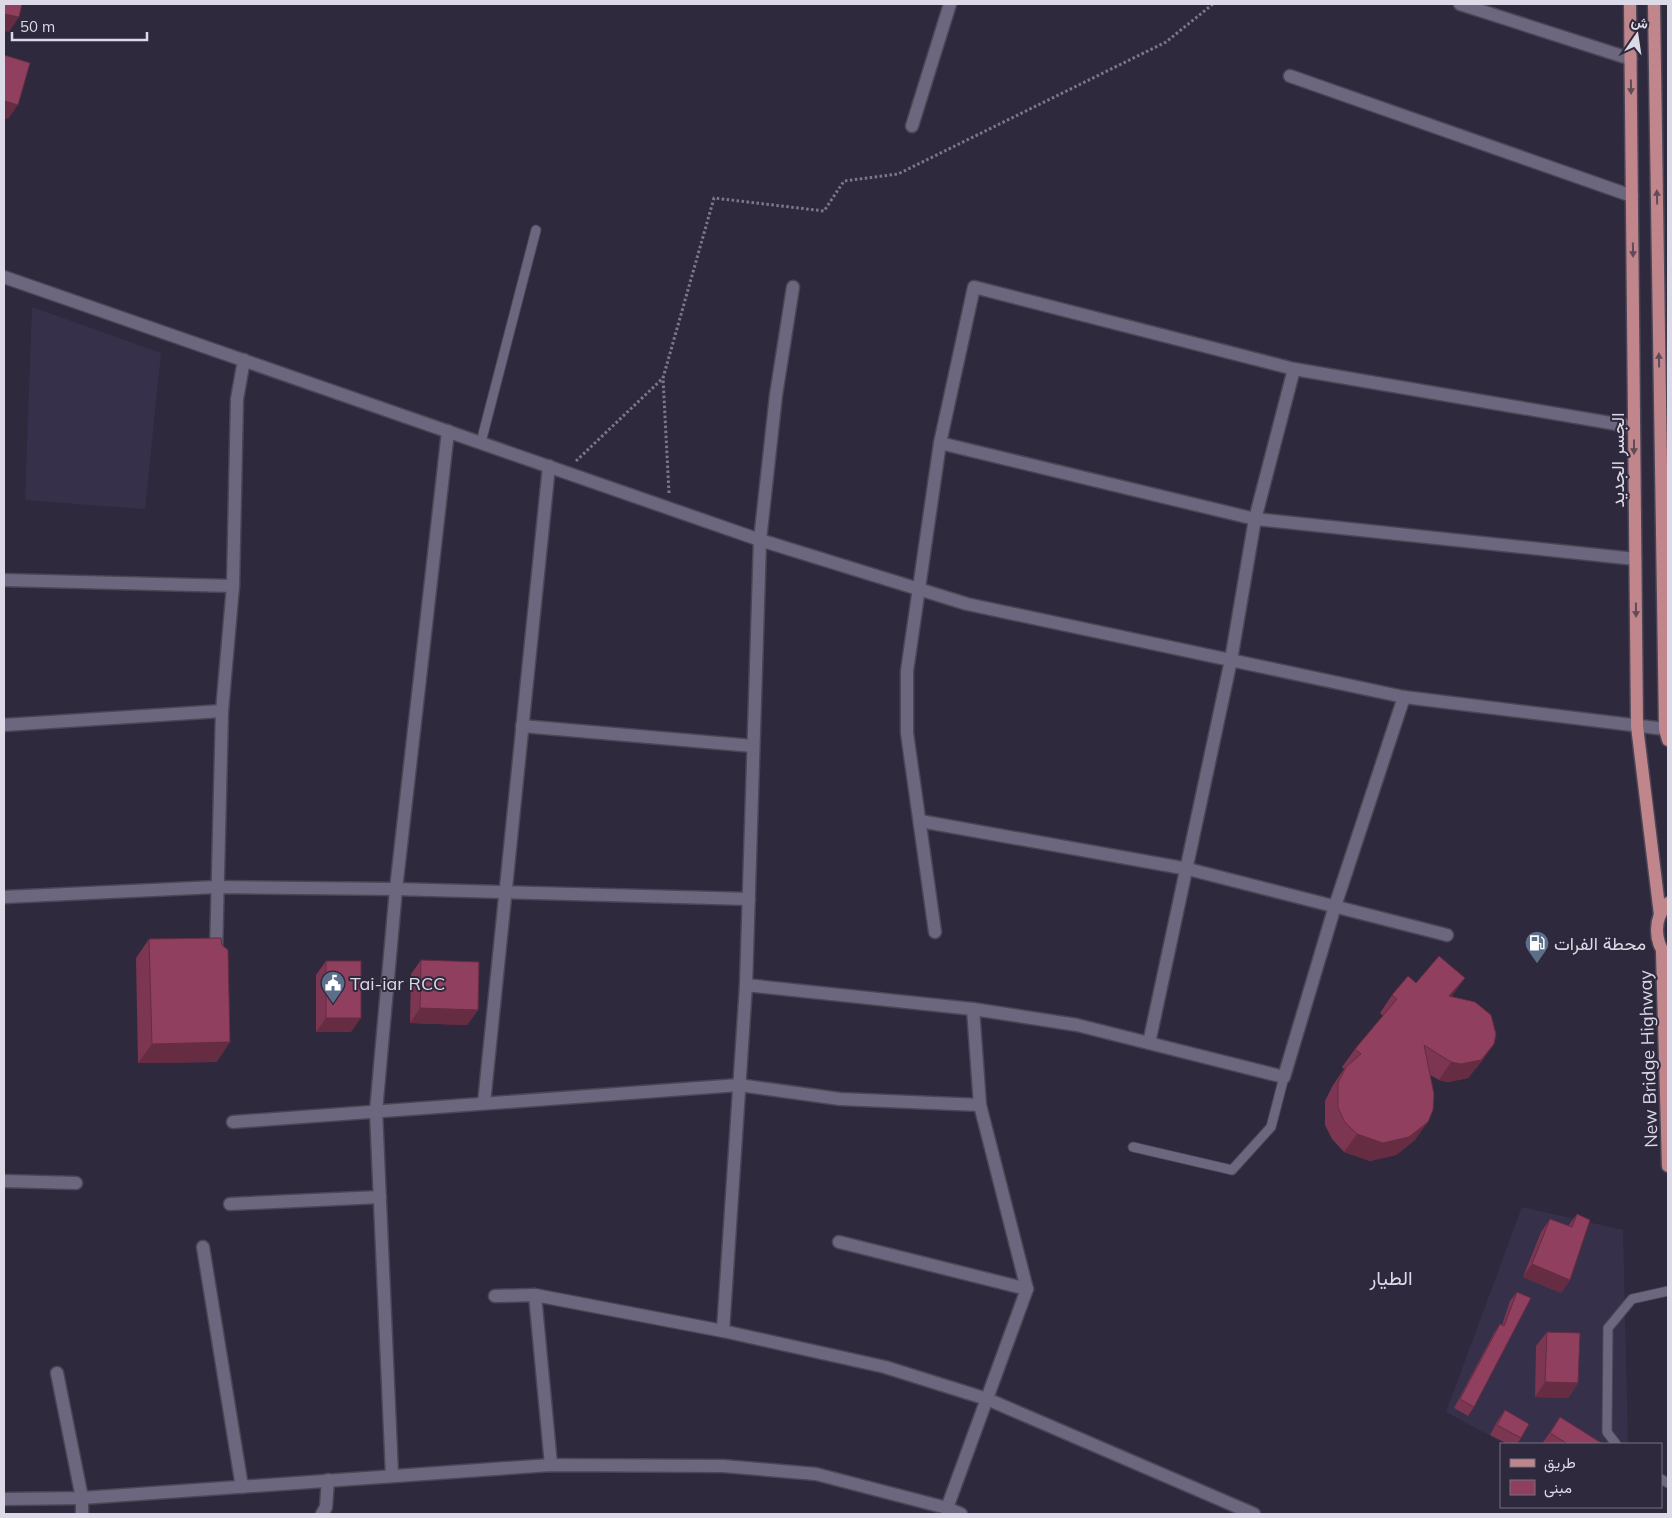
<svg xmlns="http://www.w3.org/2000/svg" width="1672" height="1518" font-family="Mulish,Vazirmatn,sans-serif">
<rect width="100%" height="100%" fill="#2e293d"/>
<g fill="#37304a">
<polygon points="32,307 161,353 145,509 25,500"/>
<polygon points="1522,1207 1623,1230 1628,1444 1505,1444 1446,1412"/>
</g>
<g fill="none" stroke-linecap="round" stroke-linejoin="round">
<defs>
<g id="lane">
<polyline points="481,442 536,230"/>
<polyline points="1133,1147 1232,1170 1271,1127 1284,1077"/>
<polyline points="1616,1444 1607,1432 1608,1328 1632,1299 1668,1291"/>
<polyline points="1661,1479 1668,1483"/>
</g>
<g id="street">
<polyline points="1460,4 1631,59"/>
<polyline points="1290,76 1632,196"/>
<polyline points="912,126 950,4"/>
<polyline points="4,277 760,540 967,604 1404,697 1665,729"/>
<polyline points="940,443 1255,519 1635,559"/>
<polyline points="4,580 233,586"/>
<polyline points="4,725 222,711"/>
<polyline points="522,726 753,746"/>
<polyline points="920,821 1188,869 1447,935"/>
<polyline points="4,897 216,887 396,889 749,899"/>
<polyline points="935,932 907,733 907,671 940,443 974,287 1294,369 1634,427"/>
<polyline points="216,954 222,711 233,586 237,399 244,360"/>
<polyline points="746,985 973,1009 1077,1025 1284,1077 1335,906 1404,697"/>
<polyline points="1149,1043 1231,660 1255,519 1294,369"/>
<polyline points="484,1103 549,466"/>
<polyline points="233,1122 739,1085 840,1099 980,1105"/>
<polyline points="4,1181 76,1183"/>
<polyline points="230,1204 380,1197"/>
<polyline points="839,1242 1027,1289"/>
<polyline points="203,1247 242,1487"/>
<polyline points="535,1295 551,1465"/>
<polyline points="495,1296 535,1295 723,1331 885,1367 987,1399 1254,1514"/>
<polyline points="723,1331 746,985 760,540 776,395 793,287"/>
<polyline points="57,1373 82,1498 82,1514"/>
<polyline points="392,1475 376,1111 396,889 448,431"/>
<polyline points="4,1499 82,1498 551,1465 723,1466 816,1474 947,1508 961,1514"/>
<polyline points="947,1508 1027,1289 980,1105 973,1009"/>
<polyline points="322,1514 326,1507 328,1480"/>
</g>
<g id="primary">
<polyline points="1630,4 1637,726 1660,915"/>
<polyline points="1654,4 1665,729 1668,740"/>
<polyline points="1662,952 1668,1166"/>
<path d="M1667,957C1654,942 1653,918 1668,903"/>
</g>
</defs>
<use href="#lane" stroke="#4a4656" stroke-width="11"/>
<use href="#street" stroke="#4a4656" stroke-width="15"/>
<use href="#primary" stroke="#4a4656" stroke-width="15"/>
<g stroke="#7d7889" stroke-width="3" stroke-dasharray="2.5 2.5" stroke-linecap="butt">
<polyline points="576,461 662,379"/>
<polyline points="669,493 663,378 714,198 824,211 844,181 898,174 1166,42 1213,4"/>
</g>
<use href="#lane" stroke="#6c677e" stroke-width="9"/>
<use href="#street" stroke="#6c677e" stroke-width="12"/>
<use href="#primary" stroke="#c0868c" stroke-width="12"/>
</g>
<g fill="#7c3651">
<polygon points="149,939 217,1062 138,1063 136,958"/>
<polygon points="421,960 478,1010 467,1025 410,1023 411,974"/>
<polygon points="326,961 351,1032 316,1032 316,975"/>
<polygon points="1416,983 1451,997 1494,1044 1481,1062 1468,1078 1448,1082 1439,1080 1430,1075 1415,1140 1396,1155 1370,1161 1344,1152 1332,1139 1325,1125 1325,1101 1333,1085 1344,1069 1342,1067 1355,1049 1383,1016 1380,1013 1392,995"/>
<polygon points="1577,1214 1570,1280 1561,1293 1523,1277 1541,1232 1550,1219 1568,1226"/>
<polygon points="1517,1292 1474,1407 1468,1416 1454,1408 1494,1333 1500,1324 1502,1325 1510,1301"/>
<polygon points="1547,1332 1578,1383 1568,1398 1535,1397 1536,1346"/>
<polygon points="1505,1410 1521,1438 1517,1444 1508,1444 1490,1435 1498,1420"/>
<polygon points="1560,1417 1603,1444 1542,1444"/>
</g>
<g fill="#652c42">
<polygon points="4,14 19,17 9,32 4,31"/>
<polygon points="4,101 18,105 8,119 4,118"/>
<polygon points="1465,978 1452,996 1437,1014 1449,996"/>
<polygon points="420,1008 478,1010 467,1025 410,1023"/>
<polygon points="326,1018 361,1018 351,1032 316,1032"/>
<polygon points="230,1042 217,1062 138,1063 152,1044"/>
<polygon points="1494,1044 1481,1062 1468,1078 1448,1082 1439,1080 1451,1062"/>
<polygon points="1428,1122 1415,1140 1396,1155 1370,1161 1344,1152 1357,1134"/>
<polygon points="1532,1264 1570,1280 1561,1293 1523,1277"/>
<polygon points="1545,1382 1578,1383 1568,1398 1535,1397"/>
</g>
<g fill="#903f5e" stroke="#652c42">
<polygon points="4,4 22,4 19,17 4,14"/>
<polygon points="4,55 30,63 18,105 4,101"/>
<polygon points="221,938 222,945 228,950 230,1042 152,1044 149,939"/>
<polygon points="1439,956 1465,978 1449,996 1475,1002 1491,1015 1496,1034 1494,1044 1481,1060 1461,1064 1451,1062 1424,1045 1434,1094 1433,1110 1428,1122 1409,1137 1383,1143 1357,1134 1344,1121 1338,1107 1338,1083 1346,1067 1361,1054 1355,1049 1397,999 1392,995 1408,976 1416,983"/>
<polygon points="421,960 479,962 478,1010 420,1008"/>
<rect x="326" y="961" width="35" height="57"/>
<polygon points="1577,1214 1590,1220 1570,1280 1532,1264 1550,1219 1572,1227"/>
<polygon points="1517,1292 1531,1298 1474,1407 1460,1399 1500,1324 1504,1326"/>
<polygon points="1547,1332 1580,1333 1578,1383 1545,1382"/>
<polygon points="1505,1410 1529,1424 1521,1438 1497,1425"/>
<polygon points="1560,1417 1603,1444 1568,1444 1550,1433"/>
</g>
<defs><path id="oneway-solid" d="M-6-.8H1V-3.2L6.5 0L1 3.2V.8H-6Z" transform="scale(1.25)"/></defs>
<g fill="#614a59">
<use href="#oneway-solid" transform="translate(1631 87) rotate(89)"/>
<use href="#oneway-solid" transform="translate(1657 197) rotate(-91)"/>
<use href="#oneway-solid" transform="translate(1633 250) rotate(89)"/>
<use href="#oneway-solid" transform="translate(1659 360) rotate(-91)"/>
<use href="#oneway-solid" transform="translate(1634 447) rotate(90)"/>
<use href="#oneway-solid" transform="translate(1636 610) rotate(89)"/>
</g>
<defs>
<symbol id="fuel-pin" viewBox="-11 -11 22 30"><path d="M0 17L-7.5 6A9.5 9.5 0 1 1 7.5 6Z" fill="#5c6f8a" stroke="#2e293d"/><path d="M-5.5-6h7V0h2V4h1.3V-2.5L3-4.5l.8-.8L6-3V5H2.5V1h-1V6h-7ZM-4.2-4.7v3.2H.2V-4.7Z" fill="#fff"/></symbol>
<symbol id="civic-pin" viewBox="-11 -11 22 30"><path d="M0 17L-7.5 6A9.5 9.5 0 1 1 7.5 6Z" fill="#5c6f8a" stroke="#2e293d"/><path d="M-.6-6.5H3V-4.5H.6V-3L4-1V1h2V6H-6V1h2V-1L-.6-3ZM-1.2 2.5V6h2.4V2.5Z" fill="#fff"/></symbol>
</defs>
<g fill-rule="evenodd">
<use href="#fuel-pin" x="1523" y="929" width="28" height="38"/>
<use href="#civic-pin" x="319" y="969" width="28" height="38"/>
</g>
<g text-anchor="middle" dominant-baseline="central" stroke-width="4" stroke-linejoin="round" paint-order="stroke">
<g font-size="18" fill="#dddae7" stroke="#2e293d">
<text transform="translate(1617 460) rotate(-90)">الجسر الجديد</text>
<text transform="translate(1648 1059) rotate(-92)">New Bridge Highway</text>
</g>
<g font-size="18" fill="#dddae7" stroke="#2e293d" text-anchor="start">
<text x="1554" y="943">محطة الفرات</text>
<text x="350" y="983">Tai-iar RCC</text>
</g>
<g font-size="20" fill="#dddae7" stroke="#2e293d">
<text x="1391" y="1277">الطيار</text>
</g>
</g>
<rect width="1672" height="1518" fill="none" stroke="#dddae7" stroke-width="10"/>
<rect x="1500" y="1443" width="162" height="65" fill="#2e293d" stroke="#747081"/>
<rect x="1510" y="1459" width="25" height="8" fill="#c0868c" stroke="#747081"/>
<text x="1544" y="1468" font-size="15" fill="#dddae7">طريق</text>
<rect x="1510" y="1480" width="25" height="15" fill="#903f5e" stroke="#747081"/>
<text x="1544" y="1493" font-size="15" fill="#dddae7">مبنى</text>
<g transform="translate(1637 35) rotate(13)" stroke="#2e293d" stroke-width="4" paint-order="stroke">
<path d="M0-4L9 19L0 12L-9 19Z" fill="#dddae7"/>
<text y="-8" font-size="14" font-weight="bold" text-anchor="middle" fill="#dddae7">ش</text>
</g>
<path d="M12 32v8h135v-8" fill="none" stroke="#dddae7" stroke-width="2.5"/>
<text x="20" y="32" font-size="15" fill="#dddae7" stroke="#2e293d" stroke-width="4" paint-order="stroke">50 m</text>
</svg>
